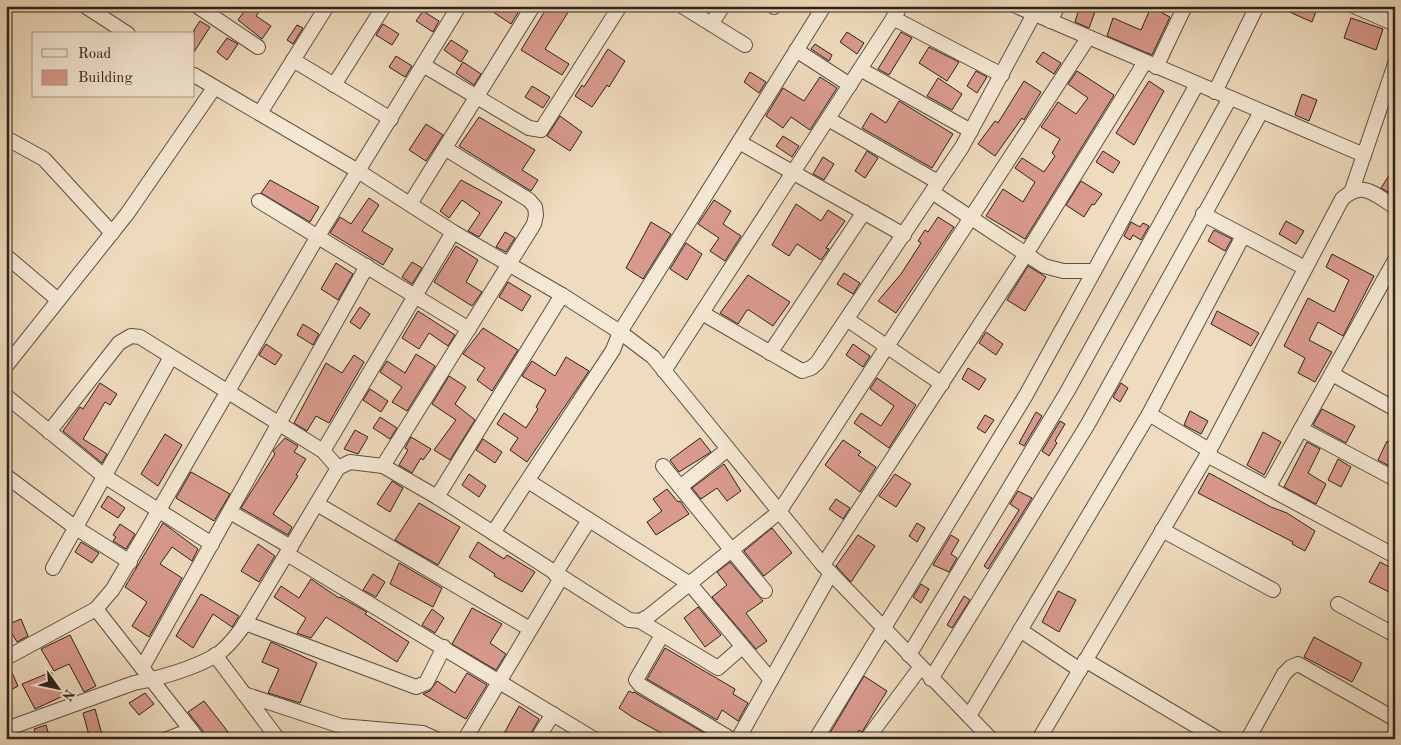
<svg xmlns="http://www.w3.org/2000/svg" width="1401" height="745" font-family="'Old Standard TT',serif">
<rect width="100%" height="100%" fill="#efdbbd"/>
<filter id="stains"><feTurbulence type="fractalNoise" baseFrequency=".004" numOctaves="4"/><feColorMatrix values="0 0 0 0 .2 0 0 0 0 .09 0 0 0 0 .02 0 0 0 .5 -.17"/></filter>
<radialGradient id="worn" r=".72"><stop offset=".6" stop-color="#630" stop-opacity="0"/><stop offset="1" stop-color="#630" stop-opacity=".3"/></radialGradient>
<g fill="#d99a8d" stroke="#2b231a">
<polygon points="248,6 259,12 256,16 271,26 262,39 238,20"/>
<polygon points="484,6 522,6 511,24"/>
<polygon points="548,6 572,6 545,49 569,64 562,75 521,50"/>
<polygon points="1080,6 1096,9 1089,28 1075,22"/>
<polygon points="1276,6 1318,6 1312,22"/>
<polygon points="1151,7 1170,17 1152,55 1107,36 1113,18 1141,30"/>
<polygon points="423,11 439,21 433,32 416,21"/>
<polygon points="1351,18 1383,29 1376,50 1344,38"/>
<polygon points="200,21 210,27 194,52 194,30"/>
<polygon points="383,24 399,34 392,45 376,35"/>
<polygon points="297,25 303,28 293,44 287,40"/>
<polygon points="847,32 864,43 857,54 840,42"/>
<polygon points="901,32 912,38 889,75 878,69"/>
<polygon points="227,38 238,44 227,60 217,52"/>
<polygon points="451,40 468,51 461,62 444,50"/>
<polygon points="815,44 832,55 829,61 811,49"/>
<polygon points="929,47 959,62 947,81 919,63"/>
<polygon points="608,49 625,61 609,87 607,85 592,107 575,96 582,85 584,87"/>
<polygon points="1043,52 1061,63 1054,74 1036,62"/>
<polygon points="396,56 412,66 405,77 389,67"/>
<polygon points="463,62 481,74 474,85 456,73"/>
<polygon points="976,71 987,77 977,93 967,86"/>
<polygon points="1077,71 1114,95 1025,239 986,216 1003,189 1023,202 1035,182 1015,168 1022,158 1044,172 1055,156 1052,153 1060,139 1041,127 1058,102 1076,114 1088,98 1068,84"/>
<polygon points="750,72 766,82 759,93 744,82"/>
<polygon points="820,77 837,88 810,130 791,117 783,128 766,116 783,88 804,101"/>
<polygon points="938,78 962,94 952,110 927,96"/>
<polygon points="1024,81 1041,92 1024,120 1022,118 995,156 978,144 995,121 998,123"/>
<polygon points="1149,81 1164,91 1134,145 1116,133"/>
<polygon points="532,86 550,97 543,108 525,97"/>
<polygon points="1302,94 1317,100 1309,121 1295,115"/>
<polygon points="899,101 953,134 932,168 862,128 871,113 886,123"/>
<polygon points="560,116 582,132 570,151 547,136"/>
<polygon points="479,117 535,150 522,170 538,180 531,191 459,146"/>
<polygon points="426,124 443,135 426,161 409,150"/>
<polygon points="783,136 799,146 792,157 776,146"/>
<polygon points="867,151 878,158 865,178 855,171"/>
<polygon points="1103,151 1120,162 1113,173 1096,162"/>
<polygon points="823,157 834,164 824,180 813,174"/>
<polygon points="1395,166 1395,196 1381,188"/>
<polygon points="270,180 319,207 310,222 261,193"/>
<polygon points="461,180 502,202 479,237 468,231 480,213 462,200 449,218 440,211"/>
<polygon points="1081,181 1102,194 1094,205 1092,204 1084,217 1066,205"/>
<polygon points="369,198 379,205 362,231 393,249 383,265 330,233 340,217 351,224"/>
<polygon points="714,200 731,211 723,224 741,236 725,261 710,251 719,238 698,224"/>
<polygon points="796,204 821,221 828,210 845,221 826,248 829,249 821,260 797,244 789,256 772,245"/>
<polygon points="938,217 954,227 896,313 878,301 901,274 921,243 918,241 925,230 928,232"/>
<polygon points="1286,221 1304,231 1296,244 1279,234"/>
<polygon points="651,222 671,234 643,279 626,268"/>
<polygon points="1131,222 1140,227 1143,223 1149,226 1141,240 1133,235 1130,240 1124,236"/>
<polygon points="1214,230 1232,239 1225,251 1208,241"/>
<polygon points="505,232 515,238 506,252 496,247"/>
<polygon points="686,243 702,254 687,280 670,269"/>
<polygon points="456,246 478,260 466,282 482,292 472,306 434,282"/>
<polygon points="1332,254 1374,276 1343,336 1318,322 1309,340 1332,352 1315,382 1298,373 1305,358 1284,346 1308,298 1334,312 1349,280 1326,267"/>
<polygon points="412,262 422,268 412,284 402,277"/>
<polygon points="336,263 353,274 338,300 321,289"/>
<polygon points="1028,266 1046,277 1025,311 1007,300"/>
<polygon points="844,273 860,283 853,294 837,284"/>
<polygon points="748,275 790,302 773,326 749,310 747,310 738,324 720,313"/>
<polygon points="508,282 531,296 522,311 499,297"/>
<polygon points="360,307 370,314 360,329 350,322"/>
<polygon points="418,311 455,335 448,346 429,333 419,349 402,338"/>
<polygon points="1217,311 1259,333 1251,346 1211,324"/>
<polygon points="303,324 319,334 313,345 297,335"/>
<polygon points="483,328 518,350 492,391 477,380 485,368 463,354"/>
<polygon points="986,332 1003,344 996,355 979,343"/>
<polygon points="266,344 282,355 275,365 259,355"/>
<polygon points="853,344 870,356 863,367 846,355"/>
<polygon points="416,354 435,366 407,411 392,402 402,387 380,372 387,361 405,373"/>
<polygon points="354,355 364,362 329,423 316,416 307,431 294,423 326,363 342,373"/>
<polygon points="566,357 589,371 527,462 510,450 518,438 497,424 504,413 526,428 538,409 536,407 546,390 522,376 532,361 555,376"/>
<polygon points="968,368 986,379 979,390 962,379"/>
<polygon points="449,376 466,387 455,404 475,420 450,460 434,450 456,420 432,404"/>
<polygon points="877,378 916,405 889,448 854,423 861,413 881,426 894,406 870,389"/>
<polygon points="100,383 117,394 110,405 105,402 83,439 107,454 102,463 63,431 80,407 83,409"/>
<polygon points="1121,383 1128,388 1120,402 1113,397"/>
<polygon points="370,389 388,401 381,412 363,400"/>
<polygon points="1322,409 1355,426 1346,443 1313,425"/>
<polygon points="1190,411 1208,421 1201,434 1184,425"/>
<polygon points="1036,412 1042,416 1024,446 1019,443"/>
<polygon points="985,415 994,420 985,433 977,428"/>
<polygon points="380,417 397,428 390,439 373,428"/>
<polygon points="1060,421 1065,424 1055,441 1057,443 1049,456 1042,451"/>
<polygon points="355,430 368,437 358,454 344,449"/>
<polygon points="1263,432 1281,442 1264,475 1247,465"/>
<polygon points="165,434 182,445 158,486 141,474"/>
<polygon points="411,437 431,449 423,460 421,458 412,473 399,465 408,450 405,448"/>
<polygon points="285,438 298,446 294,452 306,459 296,475 298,476 273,514 292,527 288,535 241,508 275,454 273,451"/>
<polygon points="700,438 711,452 679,472 670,460"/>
<polygon points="483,439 502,452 495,463 476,450"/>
<polygon points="843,440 861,452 858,455 876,467 860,492 825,465"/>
<polygon points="1387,441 1395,446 1395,469 1378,460"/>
<polygon points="1307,442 1320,449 1308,473 1326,484 1316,504 1284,487"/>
<polygon points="1338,459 1351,467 1341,487 1328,480"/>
<polygon points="724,464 741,491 727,501 717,488 701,499 692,488"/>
<polygon points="191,472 230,494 214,521 176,498"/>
<polygon points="1209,473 1271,507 1287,513 1315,531 1305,551 1292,544 1293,542 1198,493"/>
<polygon points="469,474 486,486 479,497 462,485"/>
<polygon points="895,474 911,484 896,507 879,496"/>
<polygon points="392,481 403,488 390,512 377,504"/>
<polygon points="667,489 678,502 680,501 689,514 656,535 647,522 662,511 653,499"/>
<polygon points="1018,491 1032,498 988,569 984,566 1019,510 1010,504"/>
<polygon points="108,496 125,508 118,518 101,507"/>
<polygon points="836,499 850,508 843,519 829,509"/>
<polygon points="419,503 460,527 438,565 395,540"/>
<polygon points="163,523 198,549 192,561 172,547 160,564 182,578 149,637 132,626 147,602 125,587"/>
<polygon points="917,523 925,528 917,542 909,536"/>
<polygon points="120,524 135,534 126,549 113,541 116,537 113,535"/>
<polygon points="772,528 792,553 764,576 744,551"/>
<polygon points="858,535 875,546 851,582 836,566"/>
<polygon points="951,535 959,540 951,554 957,558 949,572 933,565"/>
<polygon points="81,542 99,553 92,563 75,552"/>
<polygon points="478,542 504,559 507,555 535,572 522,592 494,576 495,574 469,557"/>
<polygon points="258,544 275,556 259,582 241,571"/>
<polygon points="730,562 763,601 746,613 767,641 756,649 712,597 727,585 717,572"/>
<polygon points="1380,562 1393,569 1391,571 1395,573 1395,595 1369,582"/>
<polygon points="399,563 442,588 433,607 390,584"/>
<polygon points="373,574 385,582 376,597 363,590"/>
<polygon points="311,579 339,598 340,597 367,612 365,614 409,642 397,662 326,617 311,638 297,633 306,618 274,597 281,586 299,598"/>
<polygon points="921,584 929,589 921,603 913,597"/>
<polygon points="1058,591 1076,600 1059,632 1042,622"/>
<polygon points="201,594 239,616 232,627 213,614 193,648 176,636"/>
<polygon points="964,596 970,600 952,628 947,625"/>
<polygon points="698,607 721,635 705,647 684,618"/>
<polygon points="472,608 502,624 490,643 506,654 496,670 452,644"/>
<polygon points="432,609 444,618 435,633 422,625"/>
<polygon points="21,619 28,636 17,642 7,625"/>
<polygon points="70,635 96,686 84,692 69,664 54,671 41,649"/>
<polygon points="1314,637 1362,663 1352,682 1304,657"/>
<polygon points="271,642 317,663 300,703 268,693 279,669 262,662"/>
<polygon points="665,648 735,689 733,694 748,703 738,721 722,710 717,720 647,679"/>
<polygon points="9,666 18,686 6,693 6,667"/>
<polygon points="51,672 63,696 35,709 22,684"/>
<polygon points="467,673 487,685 466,719 423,694 430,691 437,681 455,693"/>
<polygon points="864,676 887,691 862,732 859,730 854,739 840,739 830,733"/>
<polygon points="629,691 633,693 634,692 706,734 704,739 672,739 632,717 619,708"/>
<polygon points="145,693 154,704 139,715 129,703"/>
<polygon points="204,701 225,728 233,739 209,739 188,712"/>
<polygon points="519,706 539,719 528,739 501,739"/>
<polygon points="95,709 101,731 103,739 90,739 83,713"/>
<polygon points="46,725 50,739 37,739 34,729"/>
</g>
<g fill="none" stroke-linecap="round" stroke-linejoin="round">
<defs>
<g id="minor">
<polyline points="85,6 128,34"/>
<polyline points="197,6 258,47"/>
<polyline points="682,6 745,45"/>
<polyline points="773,6 774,7"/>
<polyline points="1016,6 1364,155"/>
<polyline points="1354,6 1395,24"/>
<polyline points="893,18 1002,75"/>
<polyline points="1050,21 1058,6"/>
<polyline points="711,24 723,6"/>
<polyline points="796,50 850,85"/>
<polyline points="293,60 391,119"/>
<polyline points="423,65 529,128 541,130 620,6"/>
<polyline points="1156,67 1185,6"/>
<polyline points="860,69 971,131"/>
<polyline points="194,75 358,171 453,232 562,295 620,332 653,357 823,565 991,739"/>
<polyline points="334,85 384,6"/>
<polyline points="1215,92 1257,6"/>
<polyline points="260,113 327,6"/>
<polyline points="828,119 938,182"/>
<polyline points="6,138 44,159 112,233"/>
<polyline points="739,142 904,235"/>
<polyline points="1352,190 1395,64"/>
<polyline points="932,192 1044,266 1063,271 1094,271"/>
<polyline points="259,201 469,329"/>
<polyline points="410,204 533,6"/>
<polyline points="1203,214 1305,268"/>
<polyline points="6,256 58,300"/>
<polyline points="702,313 802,371 811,368 817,363 962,147 1034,14"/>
<polyline points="848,320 942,384"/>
<polyline points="770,353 864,212"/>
<polyline points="6,366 127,214 214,88"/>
<polyline points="664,371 901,6"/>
<polyline points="1332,374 1395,409"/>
<polyline points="6,396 104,476 212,544"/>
<polyline points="1149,414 1209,450"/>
<polyline points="1301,429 1395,479"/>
<polyline points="49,432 119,343 131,336 140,337 323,451 338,468"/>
<polyline points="323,451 453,232"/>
<polyline points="1207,455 1395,556"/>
<polyline points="383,466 534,224 536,215 535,207 529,200 446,149"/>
<polyline points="663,466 765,591"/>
<polyline points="6,476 76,528 130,562"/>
<polyline points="528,481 690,584 771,680"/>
<polyline points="680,487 728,449"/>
<polyline points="1268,488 1395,260"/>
<polyline points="437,497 562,295"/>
<polyline points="317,504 530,629"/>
<polyline points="230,512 291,547"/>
<polyline points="1162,530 1273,590"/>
<polyline points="493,533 613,350 620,332 824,6"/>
<polyline points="287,554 594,739"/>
<polyline points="823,565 1026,254 1145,62"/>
<polyline points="53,568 171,357"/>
<polyline points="555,574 589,520"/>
<polyline points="1338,604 1395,635"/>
<polyline points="96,609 198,739"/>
<polyline points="640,621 718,668 742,647"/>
<polyline points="245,623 416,687 426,683 444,647"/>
<polyline points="1020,630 1080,670"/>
<polyline points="662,635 636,680 640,685 731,739"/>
<polyline points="215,655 278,739"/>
<polyline points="909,655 1067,392 1230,98"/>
<polyline points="6,658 96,609 113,589 318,236 459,6"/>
<polyline points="1085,660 1218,739"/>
<polyline points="142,668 367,266"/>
<polyline points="931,679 1088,424 1261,112"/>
<polyline points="244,694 341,726 423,733 436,739"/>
<polyline points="969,716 1149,414 1243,236"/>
<path d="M6,729L134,683C160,678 191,669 215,656C226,649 234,639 242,628L338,468L350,462L383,466L437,497L629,620L640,621L649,616L779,512L1088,38"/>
<polyline points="167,739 191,730"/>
<polyline points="465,739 561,578"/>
<polyline points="537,739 553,714"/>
<polyline points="738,739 831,573"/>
<polyline points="816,739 1026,395 1197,84"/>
<polyline points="867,739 920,668"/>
<path d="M1039,739L1207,455L1342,199C1363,180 1374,194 1395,207"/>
<polyline points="1248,739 1284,674 1291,667 1298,664 1395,719"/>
</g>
</defs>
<use href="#minor" stroke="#5c5143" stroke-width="16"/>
<use href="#minor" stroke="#f5e8d4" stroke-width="14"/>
</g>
<rect width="1401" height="745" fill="none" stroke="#efdbbd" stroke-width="25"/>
<rect x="8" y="8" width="1386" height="730" fill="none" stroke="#2b231a" stroke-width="2.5"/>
<rect x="12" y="12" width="1376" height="720" fill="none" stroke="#2b231a"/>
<rect x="32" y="32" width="162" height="65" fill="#f5e8d4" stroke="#a4998a"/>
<rect x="42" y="49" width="25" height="8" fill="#f5e8d4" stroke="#a4998a"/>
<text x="78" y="58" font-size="15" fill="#2b231a">Road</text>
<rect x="42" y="70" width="25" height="15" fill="#d99a8d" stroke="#a4998a"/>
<text x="78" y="82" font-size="15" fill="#2b231a">Building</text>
<g transform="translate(58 688) rotate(123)" stroke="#f5e8d4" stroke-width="4" paint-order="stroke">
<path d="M0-4L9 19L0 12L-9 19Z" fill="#2b231a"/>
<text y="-8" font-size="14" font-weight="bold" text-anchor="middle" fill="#2b231a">N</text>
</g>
<rect width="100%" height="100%" filter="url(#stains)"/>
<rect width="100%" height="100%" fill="url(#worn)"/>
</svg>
